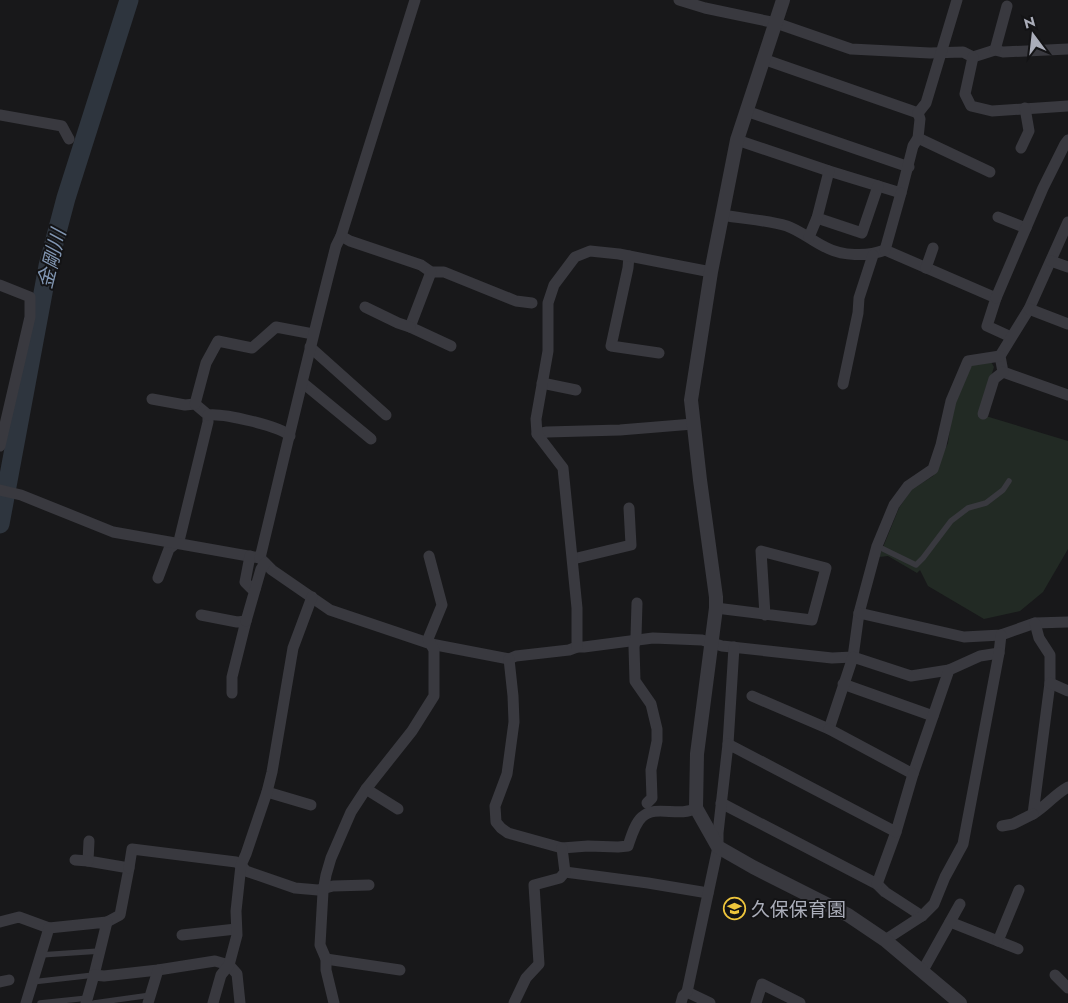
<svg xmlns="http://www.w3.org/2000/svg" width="1068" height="1003" font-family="Jost,'Noto Sans JP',sans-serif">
<rect width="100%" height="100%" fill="#18181a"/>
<polygon fill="#222a24" points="990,360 994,367 979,414 1068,441 1068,549 1043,592 1020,611 984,619 928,586 920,570 917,573 888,556 879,557 899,508 911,490 933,476 948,443 952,414 957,399 971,365"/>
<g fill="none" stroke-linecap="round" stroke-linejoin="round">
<polyline stroke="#2e353e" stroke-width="19" points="0,524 48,266 66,198 129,0"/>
<g stroke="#39393f" stroke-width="5.5">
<polyline points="877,546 916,565 923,558 951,521 968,508 986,503 1003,490 1009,481"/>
<polyline points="40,955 100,951"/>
<polyline points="32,982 94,975"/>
<polyline points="40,1003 88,998"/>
<polyline points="94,1003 151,995"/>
</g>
<g stroke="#39393f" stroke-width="11">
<polyline points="679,0 705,8 776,23 851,49 930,53 963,52 973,57 995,50 1003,52 1068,49"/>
<polyline points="995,50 1007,6"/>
<polyline points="973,57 965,94 971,106 992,111 1068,106"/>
<polyline points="763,59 918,113"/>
<polyline points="746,111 909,167"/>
<polyline points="0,115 62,126 69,139"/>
<polyline points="918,138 990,172"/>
<polyline points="737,140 829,171 901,193 913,146 918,138 920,119 918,113 926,103 957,0"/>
<polyline points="1021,148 1029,131 1025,108"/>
<path d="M722,215C744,219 767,220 787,226C801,231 812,241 825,247C842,256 867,257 885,250L996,298L987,326L1011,337"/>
<polyline points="998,217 1026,228"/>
<polyline points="817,218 862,233 878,186"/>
<polyline points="1068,222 1029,309 1000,356 1003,372 1068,395"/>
<polyline points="341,236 350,241 421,265 431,272 444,272 516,301 532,303"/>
<polyline points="809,237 817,218 829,171"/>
<polyline points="885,250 901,193"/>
<polyline points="629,256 628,268 611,346 659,353"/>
<polyline points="1051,261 1068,267"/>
<polyline points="926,268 933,248"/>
<polyline points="431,272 410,327 451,346"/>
<polyline points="0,285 30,297 30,317 0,446"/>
<polyline points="996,298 1043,188 1065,144 1068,140"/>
<polyline points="365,307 398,323 410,327"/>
<polyline points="1029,309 1068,324"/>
<polyline points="310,347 386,415"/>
<polyline points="303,383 371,439"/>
<polyline points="542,383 576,390"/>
<polyline points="843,384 858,313 859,298 873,255"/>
<polyline points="152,399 185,405 195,404 208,415 208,422 179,541 169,549 158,578"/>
<polyline points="195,404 206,363 218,341 252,348 276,327 313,334"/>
<polyline points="983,414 994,379 1003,372"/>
<path d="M208,415C223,413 280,426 290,436"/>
<polyline points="537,434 547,432 620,430 693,424"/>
<polyline points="0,490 21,495 113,532 260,558 272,570 330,610 431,644 509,659 516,656 569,650 577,647 584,647 653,638 702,640 722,646 832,658 853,657 859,613 877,546 894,505 908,486 933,469 941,445 951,401 968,361 1000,356"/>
<polyline points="250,556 245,582 251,588 255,589"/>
<path d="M260,558C285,454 309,350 336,246L341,236L415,0"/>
<polyline points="573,559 631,545 629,508"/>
<polyline points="637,603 636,636 634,647 635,681 651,704 657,729 657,741 651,770 652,798 647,803"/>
<polyline points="716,608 812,620 826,568 761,551 765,615"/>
<polyline points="859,613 964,637 1001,635 1035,623 1068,622"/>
<polyline points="201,615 237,622 246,621 232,677 232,693"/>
<polyline points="246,621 261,569 265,563"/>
<path d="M1035,623L1039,638L1050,655V683L1033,814C1046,806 1055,794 1068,787"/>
<polyline points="577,647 577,608 563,468 537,434 536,419 548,351 548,303 554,285 575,257 590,251 619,254 711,272"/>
<path d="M509,659L513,696L514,722L507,774L495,806L496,822L501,828L508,833L562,848L588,846L618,847L628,846C631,837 635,823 642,817C656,804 679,818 696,808"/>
<polyline points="1050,683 1068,691"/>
<polyline points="843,684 933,716"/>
<polyline points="752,696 829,729 853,657 911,676 949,670"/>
<polyline points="829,729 913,774 949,670 980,656 999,653 1001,635"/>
<polyline points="728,744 734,647"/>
<polyline points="366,789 398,809"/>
<polyline points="267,792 311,805"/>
<polyline points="721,803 877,884 885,892 922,916"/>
<polyline points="1002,826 1013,824 1033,814"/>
<polyline points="89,841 88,861 129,868 120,915 107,922"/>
<polyline points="75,860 88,861"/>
<polyline points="129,868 132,849 236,862 241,865 246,871 295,888 318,890 333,886 369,885"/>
<polyline points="565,872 648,883 708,893"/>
<polyline points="877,884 896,832"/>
<polyline points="0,922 19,917 49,928"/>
<polyline points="950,922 1018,949"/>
<polyline points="182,935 236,929"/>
<polyline points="885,940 922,916 934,904 945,877 963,844 999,653"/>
<polyline points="998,941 1019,890"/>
<polyline points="326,959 400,970"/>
<polyline points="922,972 960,904"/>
<polyline points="1055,975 1068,988"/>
<polyline points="0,982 9,980"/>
<polyline points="687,992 710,1003"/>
<polyline points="26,1003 49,928 107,922 94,975"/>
<polyline points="86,1003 94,975 104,976 158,970 215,961 229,965 237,974 240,1003"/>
<polyline points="148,1003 158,970"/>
<polyline points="213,1003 221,975 229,965 237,935 236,911 241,865 246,854 267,792 272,772 293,648 312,597"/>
<polyline points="334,1003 326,970 326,959 320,945 323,892 326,875 331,858 351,812 366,789 412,731 434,696 434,650 428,639 442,605 429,556"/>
<polyline points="514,1003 526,978 539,964 534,885 560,878 565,872 562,848"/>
<polyline points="681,1003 683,996 687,992 718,847 718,833 728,744 896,832 913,774"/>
<polyline points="756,1003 762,984 800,1003"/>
</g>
<polyline stroke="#39393f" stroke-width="14" points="783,0 737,140 711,272 691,400 700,480 716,597 716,608 697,754 696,808 718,847 753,867 848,915 885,940 960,1003"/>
</g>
<defs>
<symbol id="school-ring" viewBox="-11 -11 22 22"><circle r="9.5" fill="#131315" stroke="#eec53c" stroke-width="1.5"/><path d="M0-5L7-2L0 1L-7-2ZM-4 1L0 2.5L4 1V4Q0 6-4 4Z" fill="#eec53c"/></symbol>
</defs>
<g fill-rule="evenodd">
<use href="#school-ring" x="722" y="896" width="25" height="25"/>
</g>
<g text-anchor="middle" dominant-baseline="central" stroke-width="4" stroke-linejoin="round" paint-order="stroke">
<g font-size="19" fill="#aaadb9" stroke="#131315" text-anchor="start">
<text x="751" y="909">久保保育園</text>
</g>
<g font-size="20" font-style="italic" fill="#8297b3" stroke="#131315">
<text transform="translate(52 259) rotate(-76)">金剛川</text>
</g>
</g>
<g transform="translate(1033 35) rotate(345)" stroke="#131315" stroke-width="4" paint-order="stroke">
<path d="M0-4L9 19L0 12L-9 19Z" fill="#aaadb9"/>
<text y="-8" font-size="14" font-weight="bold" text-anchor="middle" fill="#aaadb9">N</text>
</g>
</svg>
